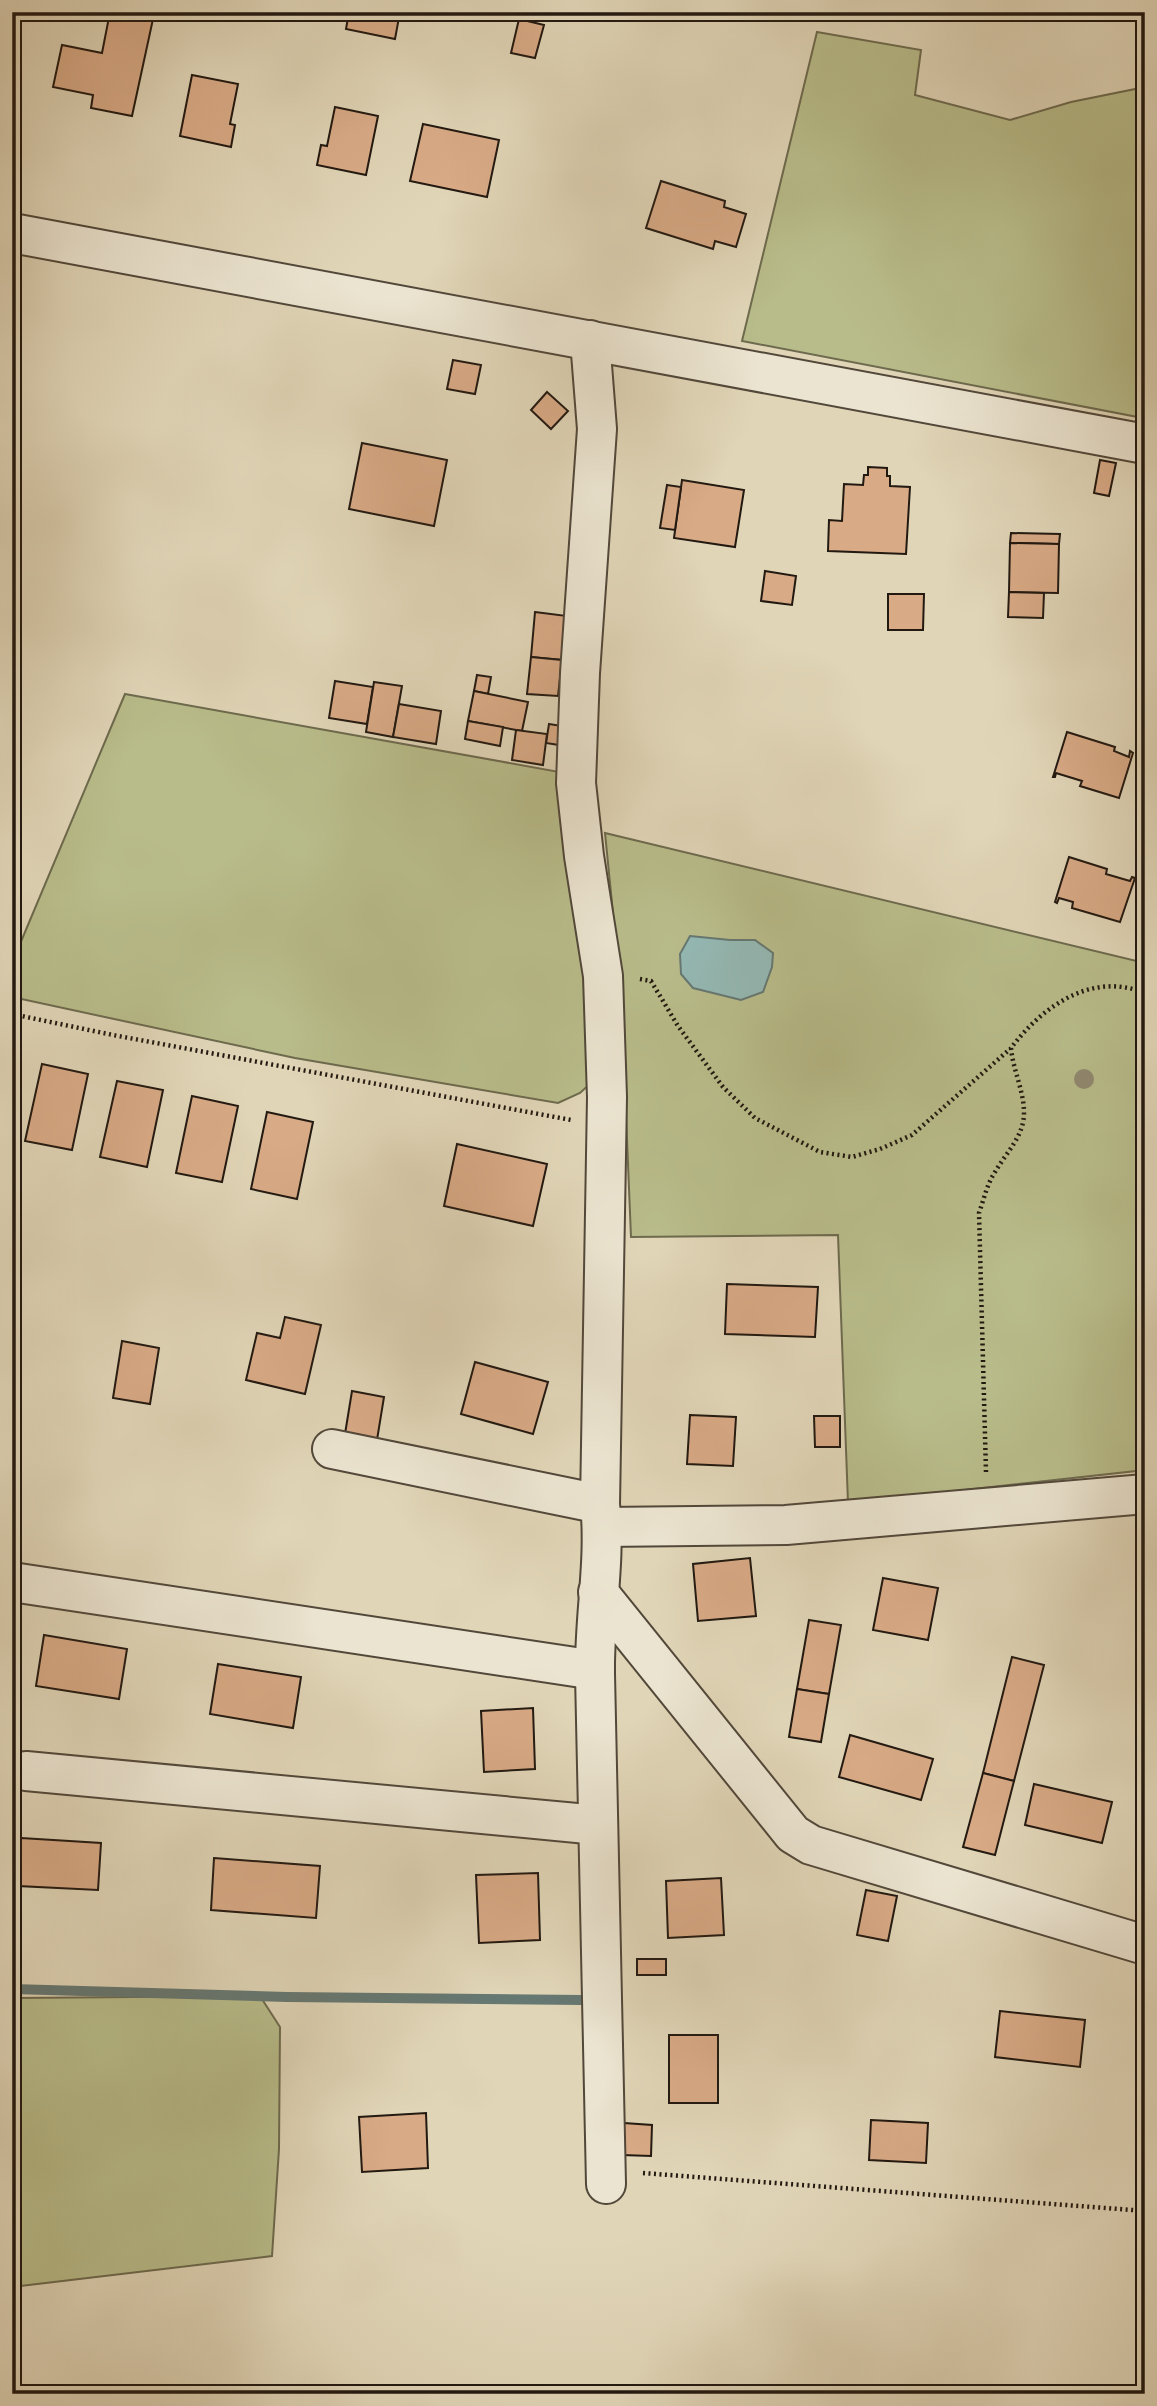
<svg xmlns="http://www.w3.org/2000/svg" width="1157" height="2406" font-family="'IM FELL DW Pica',serif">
<rect width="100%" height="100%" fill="#e0d5b7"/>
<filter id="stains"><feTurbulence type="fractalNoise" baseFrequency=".00286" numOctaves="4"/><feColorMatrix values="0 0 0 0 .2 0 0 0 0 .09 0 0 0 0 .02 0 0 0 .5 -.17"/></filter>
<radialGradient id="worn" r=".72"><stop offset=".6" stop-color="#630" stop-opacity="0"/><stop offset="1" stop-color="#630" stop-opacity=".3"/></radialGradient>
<g fill="#b8bc8a" stroke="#6d6a4e" stroke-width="2">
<polygon points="817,32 921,50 915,95 1010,120 1071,102 1145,87 1145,409 1143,418 742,341"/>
<polygon points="125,694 565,773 593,981 591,1083 580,1093 558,1103 295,1058 12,997 12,963"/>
<polygon points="605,833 1145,963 1145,1470 848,1503 838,1235 631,1237 621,993"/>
<polygon points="260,1996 280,2027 279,2149 272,2256 12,2287 12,1998"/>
</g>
<polygon fill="#94b8b3" stroke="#667872" stroke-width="2" points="690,936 730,940 755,940 773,953 772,967 763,992 741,1000 693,988 681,974 680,954"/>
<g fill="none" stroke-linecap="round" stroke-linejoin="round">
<polyline stroke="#667872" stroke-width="10" points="12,1989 287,1997 582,2000"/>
</g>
<g fill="#d8aa86" stroke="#221911" stroke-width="2">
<polygon points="110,12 123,12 153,19 132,116 91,108 93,95 53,87 62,45 102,53"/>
<polygon points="349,12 400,12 395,39 346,29"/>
<polygon points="519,19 544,25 535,58 511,53"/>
<polygon points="192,75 238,84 230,124 235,125 231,147 180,136"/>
<polygon points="335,107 378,116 366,175 317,165 321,145 327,146"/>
<polygon points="423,124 499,140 487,197 410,181"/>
<polygon points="661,181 725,201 724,207 746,214 736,247 715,241 713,249 646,228"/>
<polygon points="453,360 481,365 475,394 447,389"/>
<polygon points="547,392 568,411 551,429 531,410"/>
<polygon points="362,443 447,460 434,526 349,509"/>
<polygon points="1100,460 1116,463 1109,496 1094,493"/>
<polygon points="868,467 887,468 887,476 890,476 890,486 910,487 906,554 828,551 829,520 842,521 844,484 863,485 864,475 868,475"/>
<polygon points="682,480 744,490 735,547 674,538"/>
<polygon points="667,485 681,487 675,530 660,528"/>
<polygon points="1011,533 1060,534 1059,544 1010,543"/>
<polygon points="1010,543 1059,544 1058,593 1009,592"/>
<polygon points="765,571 796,576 792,605 761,601"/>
<polygon points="1009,592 1044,593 1043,618 1008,617"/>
<polygon points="888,594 924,594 923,630 888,630"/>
<polygon points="535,612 567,616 562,660 531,657"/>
<polygon points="531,657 562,660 558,696 527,694"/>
<polygon points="477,675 491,677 488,694 474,691"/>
<polygon points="335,681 373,687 367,724 329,718"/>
<polygon points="374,682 402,686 393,737 366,732"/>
<polygon points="474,691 528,702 522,731 468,721"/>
<polygon points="399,704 441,711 436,744 393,737"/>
<polygon points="468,721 503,727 500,746 465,739"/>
<polygon points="549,724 562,726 559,745 546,743"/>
<polygon points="516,730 547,734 543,765 512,760"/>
<polygon points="1067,732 1115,747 1114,751 1129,757 1130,751 1133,753 1119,798 1080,786 1082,781 1056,773 1055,777 1053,777"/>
<polygon points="1069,857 1107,869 1106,874 1130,881 1132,877 1135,878 1120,922 1072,908 1073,902 1059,898 1057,903 1055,902"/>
<polygon points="42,1064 88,1074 72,1150 25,1141"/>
<polygon points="117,1081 163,1090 147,1167 100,1157"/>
<polygon points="192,1096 238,1106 222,1182 176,1173"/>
<polygon points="267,1112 313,1122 297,1199 251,1189"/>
<polygon points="457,1144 547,1164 533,1226 444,1206"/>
<polygon points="727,1284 818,1287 815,1337 725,1334"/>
<polygon points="285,1317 321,1325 305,1394 246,1380 257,1333 280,1338"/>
<polygon points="122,1341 159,1348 150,1404 113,1398"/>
<polygon points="475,1362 548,1382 533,1434 461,1414"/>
<polygon points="352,1391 384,1397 376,1446 344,1440"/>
<polygon points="690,1415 736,1417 733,1466 687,1464"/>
<polygon points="814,1416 840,1416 840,1447 815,1447"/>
<polygon points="750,1558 756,1616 698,1621 693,1564"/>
<polygon points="883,1578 938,1588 928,1640 873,1630"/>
<polygon points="809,1620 841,1625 829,1694 797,1689"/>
<polygon points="44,1635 127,1649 119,1699 36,1686"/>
<polygon points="1012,1657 1044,1665 1014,1781 983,1773"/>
<polygon points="218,1664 301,1677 293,1728 210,1714"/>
<polygon points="797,1689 829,1694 821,1742 789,1737"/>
<polygon points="533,1708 535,1769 484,1772 481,1711"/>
<polygon points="850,1735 933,1759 921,1800 839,1777"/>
<polygon points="983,1773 1014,1781 995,1855 963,1847"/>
<polygon points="1034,1784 1112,1802 1102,1843 1025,1825"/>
<polygon points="21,1838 101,1843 98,1890 18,1886"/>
<polygon points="214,1858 320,1866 316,1918 211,1910"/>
<polygon points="538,1873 540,1940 479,1943 476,1875"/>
<polygon points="721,1878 724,1935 668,1938 666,1881"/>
<polygon points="866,1890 897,1896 888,1941 857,1935"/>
<rect x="637" y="1959" width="29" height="16"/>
<polygon points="1000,2011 1085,2020 1080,2067 995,2057"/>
<rect x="669" y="2035" width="49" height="68"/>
<polygon points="426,2113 428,2168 362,2172 359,2117"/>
<polygon points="871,2120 928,2123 926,2163 869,2160"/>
<polygon points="624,2123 652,2125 651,2156 622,2155"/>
</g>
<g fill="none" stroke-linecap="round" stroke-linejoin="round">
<defs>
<g id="minor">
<polyline points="12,233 1145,444"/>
<path d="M590,340L597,429L580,673L576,783L584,856L603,976L607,1097L600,1504C606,1560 594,1618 595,1674C598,1844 602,2014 606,2184"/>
<polyline points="332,1449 600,1504"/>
<polyline points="603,1527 786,1525 1145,1494"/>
<polyline points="12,1582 595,1670"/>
<polyline points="598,1592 793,1834 811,1845 1145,1945"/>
<polyline points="26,1771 598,1825"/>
</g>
</defs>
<use href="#minor" stroke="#52483a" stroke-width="42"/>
<g stroke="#221911" stroke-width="4.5" stroke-dasharray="2 3.5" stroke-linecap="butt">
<polyline points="640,979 651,981 678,1026 723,1087 755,1118 820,1152 852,1157 880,1149 912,1135 1010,1049"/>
<polyline points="12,1014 113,1035 571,1120"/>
<path d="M986,1472L979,1213C984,1199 987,1184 995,1172C1006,1153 1024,1136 1024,1113C1024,1091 1013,1070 1011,1048C1042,1007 1091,971 1145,993"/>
<polyline points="643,2173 1145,2211"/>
</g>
<use href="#minor" stroke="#ebe4d0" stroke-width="38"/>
</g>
<circle fill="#908970" cx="1084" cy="1079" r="10"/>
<rect width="1157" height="2406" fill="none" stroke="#e0d5b7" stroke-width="42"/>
<rect x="14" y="14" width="1129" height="2378" fill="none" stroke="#221911" stroke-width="3.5"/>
<rect x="21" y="21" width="1115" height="2364" fill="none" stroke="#221911" stroke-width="2"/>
<rect width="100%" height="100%" filter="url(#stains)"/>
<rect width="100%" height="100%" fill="url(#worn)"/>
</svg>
